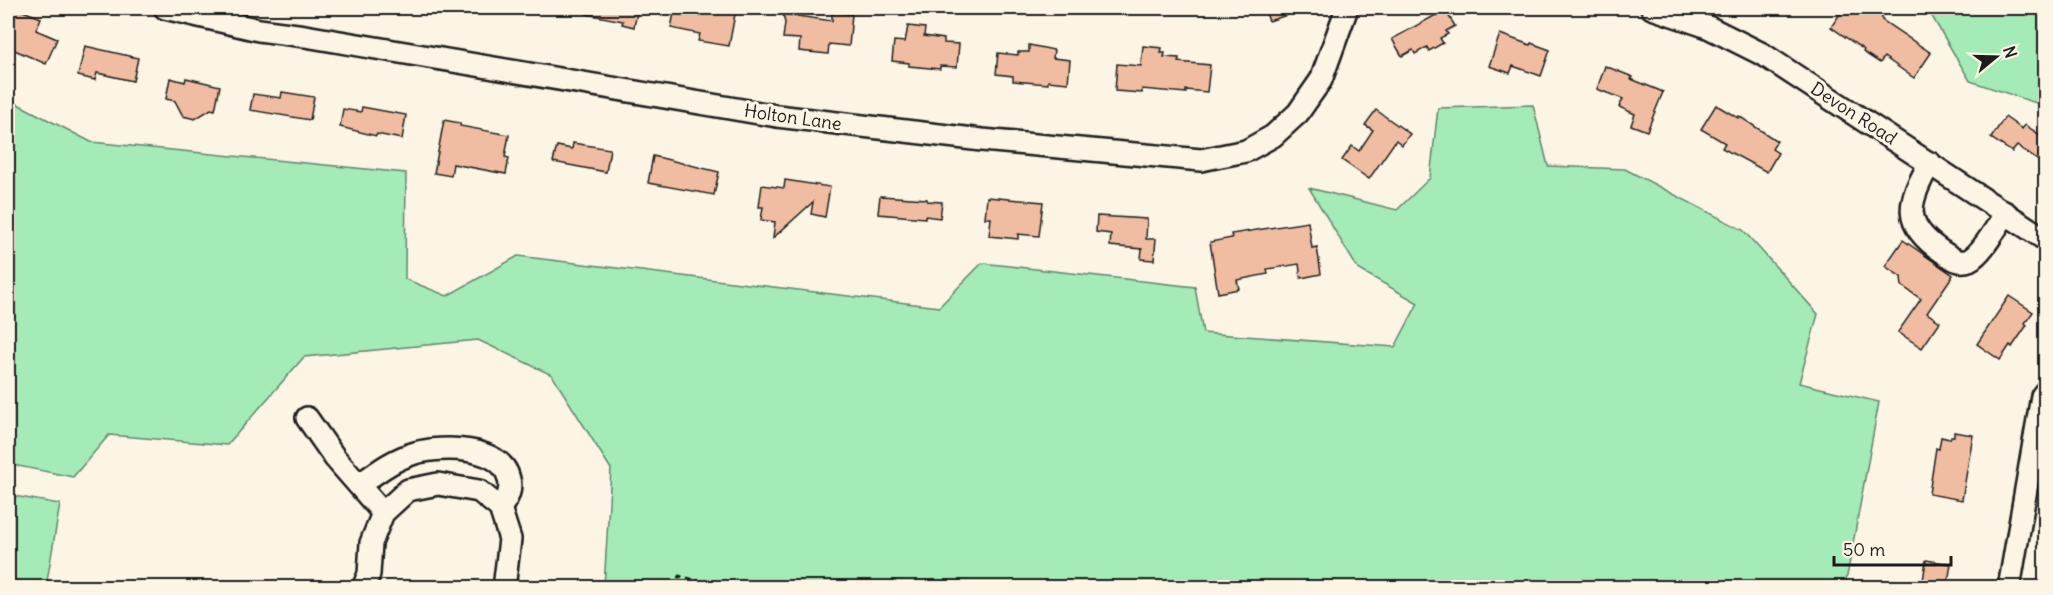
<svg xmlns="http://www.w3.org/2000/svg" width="2053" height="595" font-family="Delius,sans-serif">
<rect width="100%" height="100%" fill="#fcf5e5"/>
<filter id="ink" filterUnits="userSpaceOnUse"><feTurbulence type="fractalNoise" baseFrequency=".0167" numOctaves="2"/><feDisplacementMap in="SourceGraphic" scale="12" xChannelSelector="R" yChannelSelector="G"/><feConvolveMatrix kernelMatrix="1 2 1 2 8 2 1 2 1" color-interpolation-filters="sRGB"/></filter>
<g filter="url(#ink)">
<g fill="#a4ebb8" stroke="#60846a" stroke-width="1.5">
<polygon points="1927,8 2045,8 2045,106 1970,81"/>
<polygon points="8,99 91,142 406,173 405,279 447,296 518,256 939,307 982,263 1195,287 1203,333 1395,347 1418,303 1358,269 1309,188 1397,210 1430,178 1438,108 1533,105 1548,166 1625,169 1743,230 1818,314 1799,383 1879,402 1845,587 604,587 611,469 552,375 478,340 304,357 227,445 109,435 73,477 8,464"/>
<polygon points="8,495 60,504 46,587 8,587"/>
</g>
<g fill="#f1bda2" stroke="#1c1c1c" stroke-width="1.5">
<polygon points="15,8 41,18 36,30 57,39 46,64 8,47 8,25"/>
<polygon points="587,8 638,8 634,27 622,24 623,21 586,14"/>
<polygon points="675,8 736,9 729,46 698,41 700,34 671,28"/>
<polygon points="1264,8 1302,8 1302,10 1269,21"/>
<polygon points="1844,8 1881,8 1882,20 1931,53 1914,78 1884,57 1880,63 1863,52 1864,50 1831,27"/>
<polygon points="1445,10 1455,26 1446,31 1448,34 1440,38 1443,43 1429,51 1427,47 1415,54 1413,50 1402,56 1392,39"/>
<polygon points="832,13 852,14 849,46 829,44 828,54 799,51 800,39 783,38 785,23 783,14 832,21"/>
<polygon points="908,26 925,28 924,36 944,39 944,43 959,44 957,67 940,66 940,69 909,66 909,63 892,61 894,41 905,42"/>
<polygon points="1500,34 1530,45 1531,43 1550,50 1541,76 1513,66 1510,73 1489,66"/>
<polygon points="1029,45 1054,50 1053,58 1070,60 1068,83 1048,81 1048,84 1013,81 1013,76 996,74 998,53 1018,55 1018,52 1029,52"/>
<polygon points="85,46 138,58 133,81 97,73 95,80 78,76"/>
<polygon points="1143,46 1162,48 1161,53 1165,53 1164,57 1179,58 1178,62 1210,65 1207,92 1186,90 1186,93 1142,89 1142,93 1115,91 1117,64 1141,66"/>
<polygon points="1605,66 1633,77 1631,79 1663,92 1647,131 1631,125 1635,114 1619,107 1623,99 1597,89"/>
<polygon points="170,78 185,82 186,78 220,86 215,110 211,109 195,119 183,116 175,101 166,99"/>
<polygon points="282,92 314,97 310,120 250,110 253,94 281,98"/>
<polygon points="1716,105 1738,118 1739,116 1777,141 1772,149 1778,153 1767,172 1722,148 1725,143 1701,129"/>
<polygon points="362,107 406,115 402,139 377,134 376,136 340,127 343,109 361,112"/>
<polygon points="1376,110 1410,134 1402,145 1396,140 1369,179 1342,160 1352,146 1359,151 1373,130 1365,125"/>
<polygon points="2005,117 2022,129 2025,125 2046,139 2046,166 2017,146 2012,152 1991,138"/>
<polygon points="444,120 460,123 460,126 509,135 505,157 509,158 506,174 453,164 451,176 434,173"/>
<polygon points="573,143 610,149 606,172 553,162 557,146 572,149"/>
<polygon points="653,156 719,172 714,195 648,183"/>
<polygon points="785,180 830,187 825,217 811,214 813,202 773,238 775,222 761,220 763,207 759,207 762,185 784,188"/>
<polygon points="880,196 927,199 927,201 942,202 940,218 925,216 925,218 878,214"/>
<polygon points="987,197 1043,202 1039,236 1018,234 1018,239 989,236 991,218 985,218"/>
<polygon points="1097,216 1147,219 1146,239 1156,239 1154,260 1141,259 1142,249 1110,246 1111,234 1096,232"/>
<polygon points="1308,222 1312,248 1317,247 1321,274 1301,278 1299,264 1267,269 1268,274 1237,280 1239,289 1218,293 1210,242 1232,238 1231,234"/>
<polygon points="1903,240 1953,275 1927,313 1940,322 1922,348 1898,332 1921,299 1902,286 1901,277 1885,266"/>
<polygon points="2009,296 2033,312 2025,323 2027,325 2012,347 2010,345 2000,360 1977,344"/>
<polygon points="1954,432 1973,435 1962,500 1929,494 1936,448 1939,449 1941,437 1950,439 1951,436 1954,436"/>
<polygon points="1926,560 1951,564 1947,588 1922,588"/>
</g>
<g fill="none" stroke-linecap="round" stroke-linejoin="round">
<defs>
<g id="minor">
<polyline points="165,8 259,30 305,36 777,116 982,140 1201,160 1246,151 1273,136 1298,113 1321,80 1347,8"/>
<polyline points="1652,8 1708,27 1764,55 2046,240"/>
<path d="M1930,163C1907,203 1901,225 1944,253C1952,258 1959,264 1969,260C1982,254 1997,226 2006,213"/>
<polyline points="307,418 335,458 383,513"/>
<path d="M359,485C377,472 394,459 415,453C441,446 502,445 509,479C512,491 507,499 500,508"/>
<polyline points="363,588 369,574 371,543 383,513 408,490 438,484 479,491 500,508 510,539 504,588"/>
<polyline points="2009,588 2042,396 2046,391"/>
</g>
</defs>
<use href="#minor" stroke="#1c1c1c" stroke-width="26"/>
<polyline stroke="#1c1c1c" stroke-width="3" stroke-dasharray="6 4.5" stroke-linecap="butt" points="674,588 679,576 706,583 715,588"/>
<use href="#minor" stroke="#fcf5e5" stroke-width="21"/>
</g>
</g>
<g text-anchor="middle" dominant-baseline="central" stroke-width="6" stroke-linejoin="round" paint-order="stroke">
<g font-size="18" fill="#1c1c1c" stroke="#fcf5e5">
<text transform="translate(1854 113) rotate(33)">Devon Road</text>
<text transform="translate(793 117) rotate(8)">Holton Lane</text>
</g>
</g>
<rect width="2053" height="595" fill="none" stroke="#fcf5e5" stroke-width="30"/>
<rect x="15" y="15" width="2023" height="565" fill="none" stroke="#1c1c1c" stroke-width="2" filter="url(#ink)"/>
<g transform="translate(1996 57) rotate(71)" stroke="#fcf5e5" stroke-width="4.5" paint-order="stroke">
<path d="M0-4.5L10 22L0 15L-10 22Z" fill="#1c1c1c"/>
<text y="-9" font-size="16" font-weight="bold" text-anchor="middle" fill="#1c1c1c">N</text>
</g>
<path d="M1834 556v9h117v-9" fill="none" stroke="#1c1c1c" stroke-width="3"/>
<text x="1843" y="556" font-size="18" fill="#1c1c1c" stroke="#fcf5e5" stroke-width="4.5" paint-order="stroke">50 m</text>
</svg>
